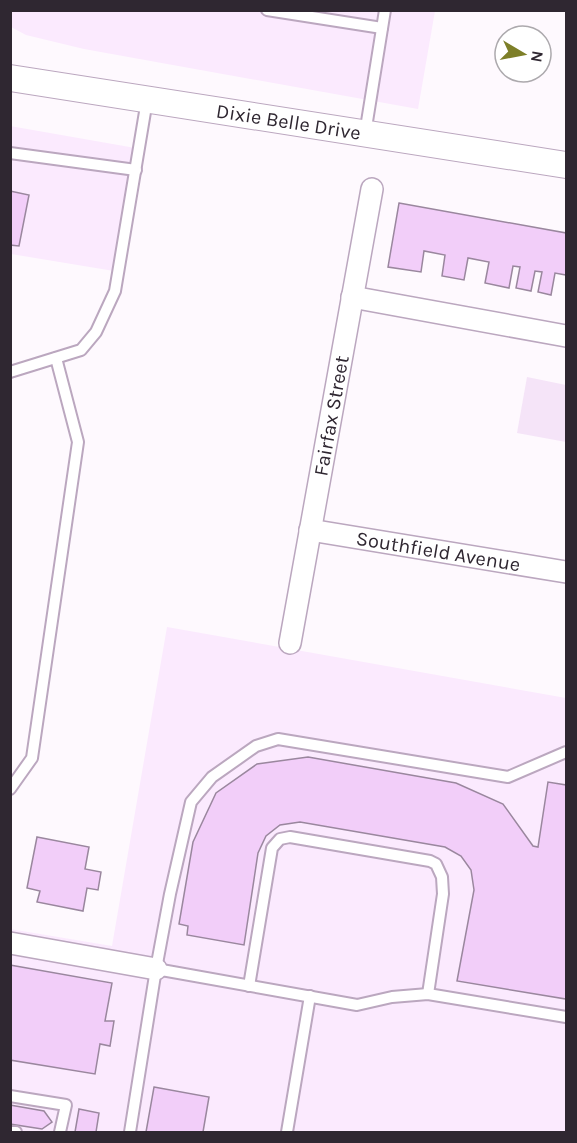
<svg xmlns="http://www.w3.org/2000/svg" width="577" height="1143" font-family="Karla,sans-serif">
<rect width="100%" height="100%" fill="#fef9fe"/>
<g fill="#fbeafe">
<polygon points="11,10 435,11 418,109 84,49 26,35 11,27"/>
<polygon points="10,126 141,149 120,272 11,254"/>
<polygon points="167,627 566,698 566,1132 11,1132 10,929 112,946"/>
</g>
<polygon fill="#f5e4f8" points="527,377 566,385 566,442 517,433"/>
<g fill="#f2cef9" stroke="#9a879e" stroke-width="1.5">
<polygon points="10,191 29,195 19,246 10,245"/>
<polygon points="399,203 566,233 566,275 555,273 551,295 538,292 542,272 535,271 531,291 516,288 520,267 513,266 509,288 485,283 489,262 468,258 464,280 442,276 445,255 424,251 421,272 388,267"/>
<polygon points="308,757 456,783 503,804 533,846 538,847 548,782 566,785 566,999 457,981 474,890 471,870 461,856 445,847 300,822 280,825 266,836 258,853 244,945 187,935 188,926 179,924 193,842 216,793 257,764"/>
<polygon points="37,837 89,847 85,869 101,872 98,890 87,888 83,911 37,902 40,891 27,888"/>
<polygon points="10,965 112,983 105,1021 114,1021 110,1046 100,1044 95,1074 10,1060"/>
<polygon points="154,1087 209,1097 203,1132 146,1132"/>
<polygon points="10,1105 44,1111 52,1122 42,1129 10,1124"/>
<polygon points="79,1109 99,1113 96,1132 75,1132"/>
</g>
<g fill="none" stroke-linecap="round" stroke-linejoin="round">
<defs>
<g id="service">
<polyline points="267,10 382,28"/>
<polyline points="365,134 385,10"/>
<polyline points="10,153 136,170"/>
<polyline points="10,372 81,350 96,332 115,291 147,100"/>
<polyline points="10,789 32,758 78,442 56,358"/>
<polyline points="156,969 357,1005 392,997 428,994 566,1017"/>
<polyline points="249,986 272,848 280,839 290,837 430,861 436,864 442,877 443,894 428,994"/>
<polyline points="10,1096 66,1105 60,1132"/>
<polyline points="10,1132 16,1132"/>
<polyline points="130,1132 156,969 170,894 191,802 212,777 256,746 278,739 508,777 566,752"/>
<polyline points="287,1132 310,996"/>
</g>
<g id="minor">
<polyline points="352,297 566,336"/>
<path id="s1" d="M310,530L566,572"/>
<path id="s2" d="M290,643L372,189"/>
<polyline points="10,943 156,969"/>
</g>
<g id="tertiary">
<path id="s3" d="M10,78L566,165"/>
</g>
</defs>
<use href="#service" stroke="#bba7bf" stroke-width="14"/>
<use href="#minor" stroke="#bba7bf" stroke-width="24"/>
<use href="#tertiary" stroke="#bba7bf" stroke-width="28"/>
<use href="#service" stroke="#fff" stroke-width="10"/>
<use href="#minor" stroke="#fff" stroke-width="21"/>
<use href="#tertiary" stroke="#fff" stroke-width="26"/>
</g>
<g text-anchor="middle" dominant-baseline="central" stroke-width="5" stroke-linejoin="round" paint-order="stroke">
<g font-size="20" fill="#2f2731" stroke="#fff">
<text stroke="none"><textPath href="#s3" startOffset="282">Dixie Belle Drive</textPath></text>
<text stroke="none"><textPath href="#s2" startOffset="231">Fairfax Street</textPath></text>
<text stroke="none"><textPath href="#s1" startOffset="130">Southfield Avenue</textPath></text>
</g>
</g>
<rect width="577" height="1143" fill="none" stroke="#2f2731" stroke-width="24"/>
<g transform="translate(523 54) rotate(100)"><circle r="28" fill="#ffffff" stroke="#aca9ad" stroke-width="1.5"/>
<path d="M0-4.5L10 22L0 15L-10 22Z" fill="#7d7f28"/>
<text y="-9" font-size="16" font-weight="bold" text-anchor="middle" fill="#2f2731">N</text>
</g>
</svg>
